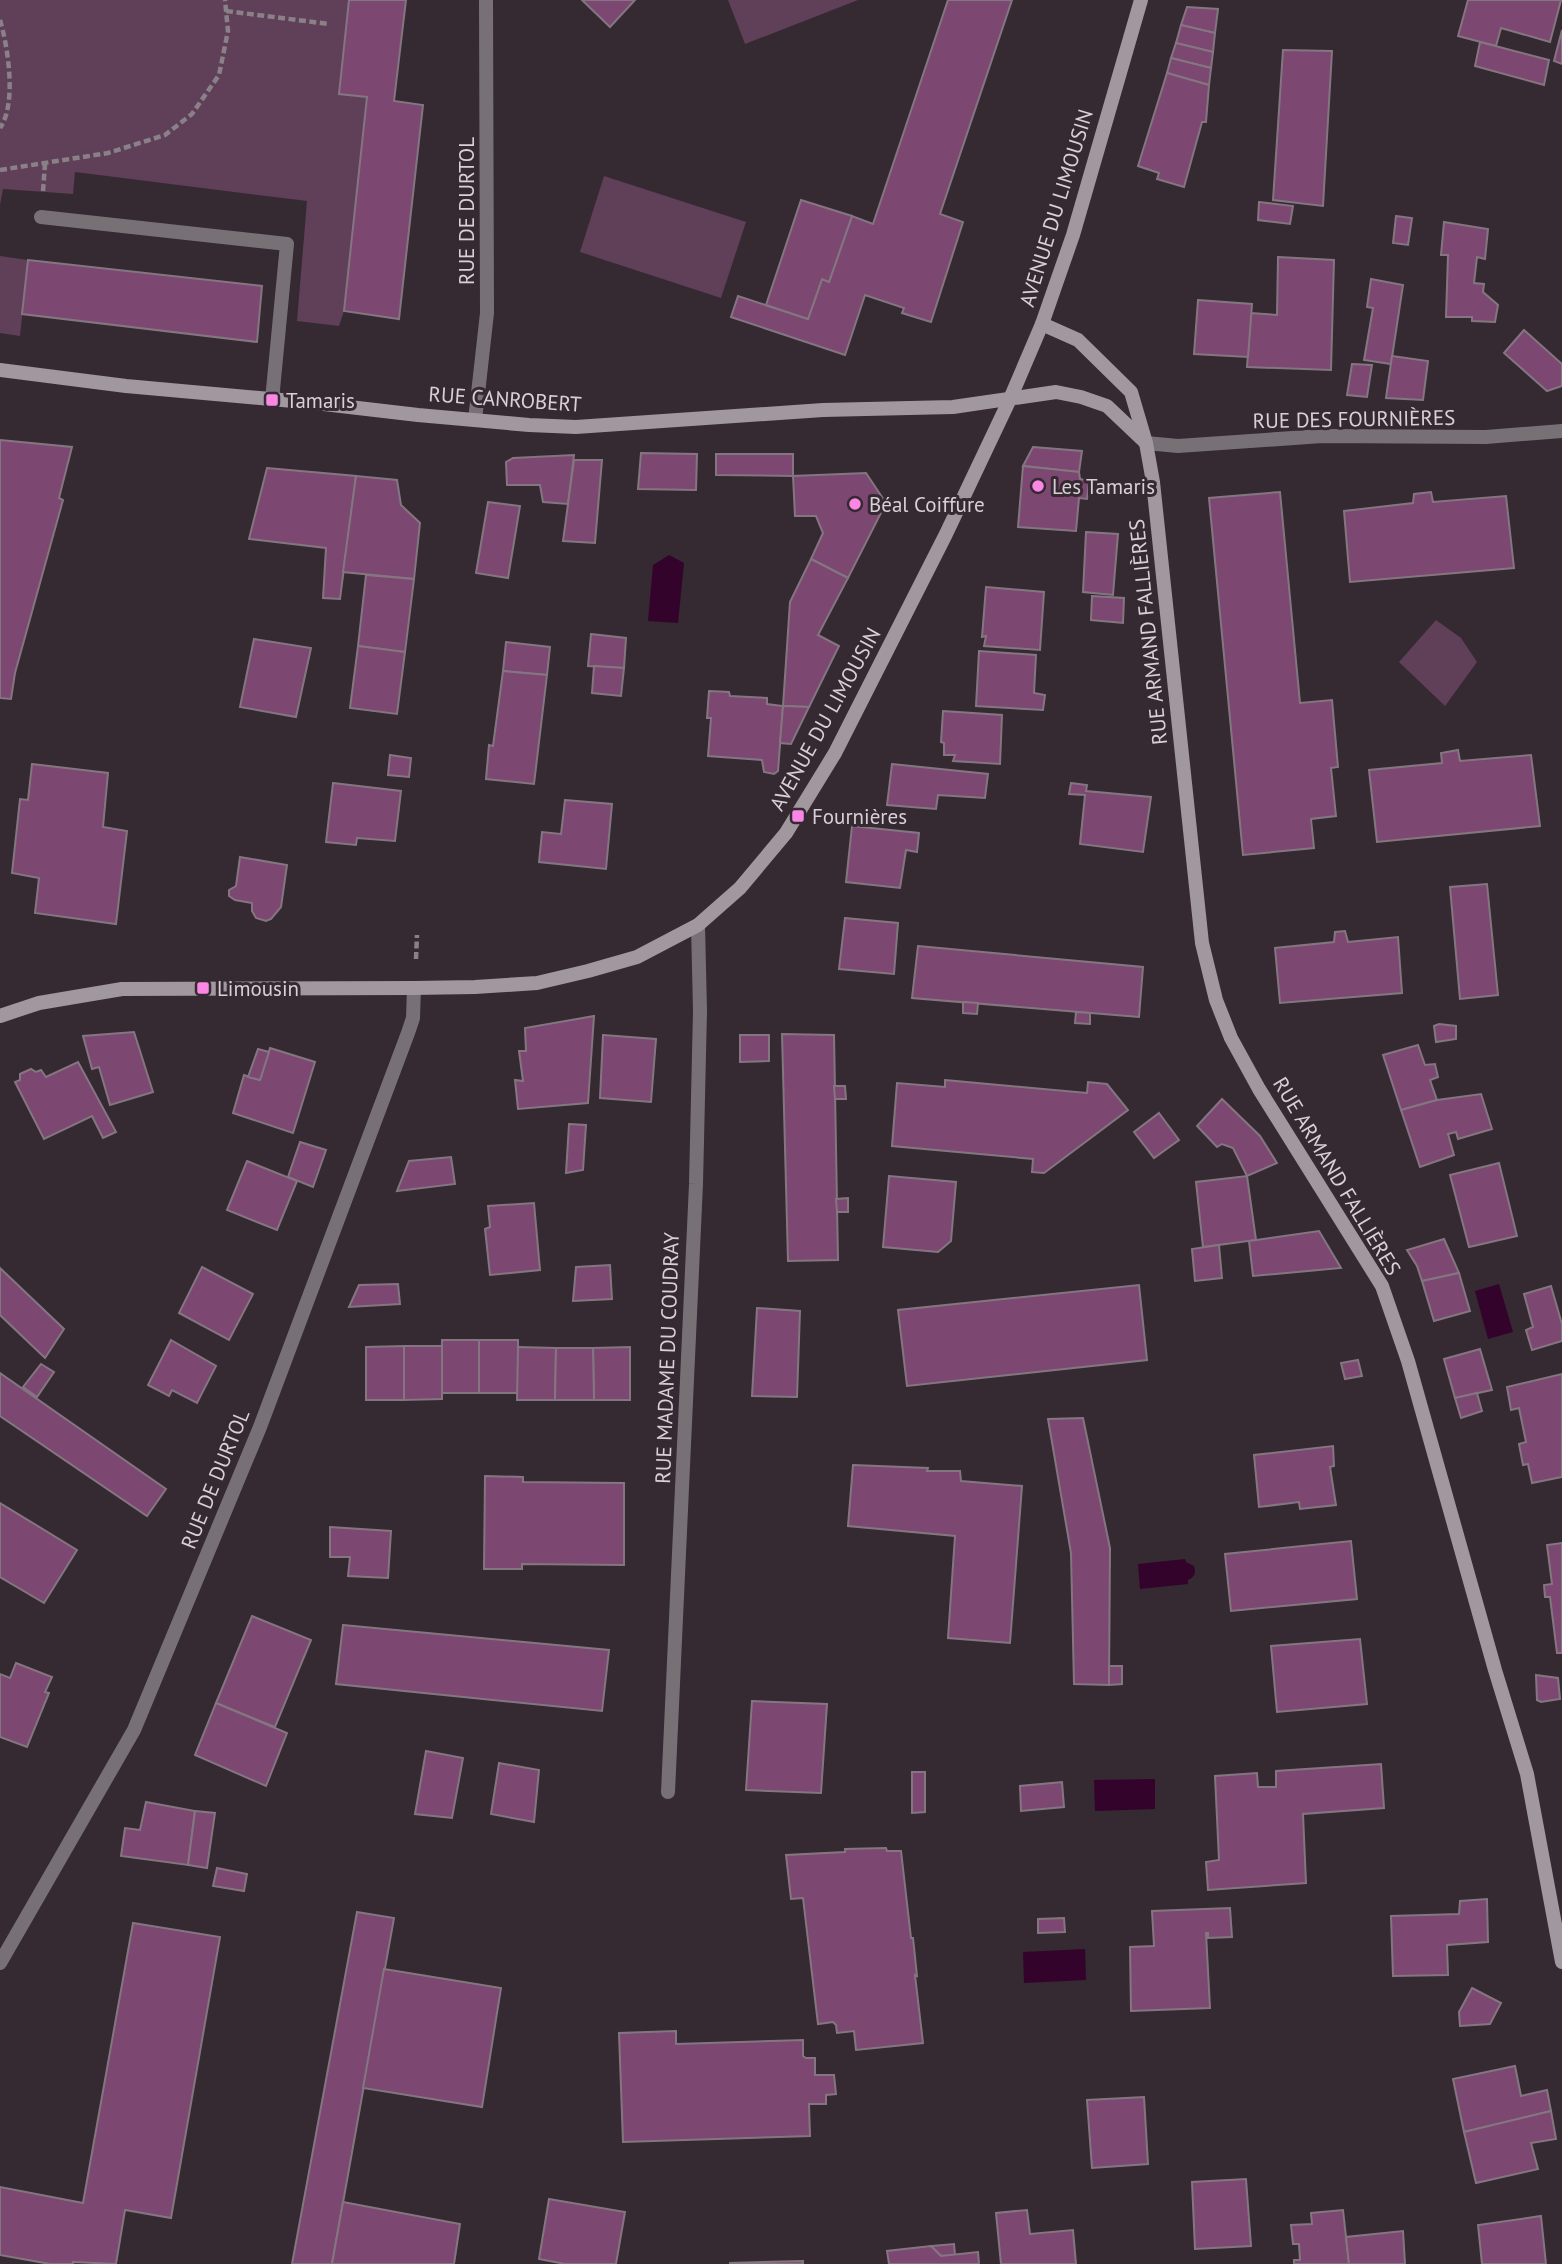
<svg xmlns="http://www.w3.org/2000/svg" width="1562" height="2264" font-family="'PT Sans',sans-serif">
<rect width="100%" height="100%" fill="#352932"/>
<g fill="#5f4058">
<polygon points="0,0 349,0 339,93 367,97 344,311 339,326 297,321 307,201 75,172 73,194 3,189 0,205"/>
<polygon points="728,0 858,0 745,44"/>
<polygon points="604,176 746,222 721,298 580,252"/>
<polygon points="0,256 28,260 20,336 0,333"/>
<polygon points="1436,620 1461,638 1477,662 1445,706 1399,662"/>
</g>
<g fill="#33032c">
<polygon points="669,555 684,563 678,623 648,621 653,565"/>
<polygon points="1499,1284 1513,1332 1488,1339 1475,1291"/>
<path d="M1185,1559L1186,1562L1194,1566C1196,1573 1195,1577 1188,1580V1584L1140,1589L1138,1564Z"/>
<polygon points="1155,1779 1155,1809 1095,1811 1094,1780"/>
<polygon points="1085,1949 1086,1980 1024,1983 1023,1952"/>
</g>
<g fill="#7c4771" stroke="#847680" stroke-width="2">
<polygon points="349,0 406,0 394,101 423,105 399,319 344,311 367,97 339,94"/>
<polygon points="582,0 635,0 610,27"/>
<polygon points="948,0 1012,0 940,214 963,222 931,322 902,313 904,308 865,295 845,355 731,317 738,296 808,319 822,279 829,282 852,216 873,224"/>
<polygon points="1468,0 1561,0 1550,42 1501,28 1496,46 1458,36"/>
<polygon points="1187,7 1218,9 1215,33 1181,25"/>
<polygon points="1181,25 1215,33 1213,52 1176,43"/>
<polygon points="1562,30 1562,64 1554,61"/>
<polygon points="1480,42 1549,60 1544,85 1475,66"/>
<polygon points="1176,43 1213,52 1211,68 1171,58"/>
<polygon points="1283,50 1332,51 1323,206 1273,200"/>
<polygon points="1171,58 1211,68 1209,85 1167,73"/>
<polygon points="1167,73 1209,85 1206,122 1202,122 1184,187 1157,179 1159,173 1138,166"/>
<polygon points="801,200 852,216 829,282 822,279 808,319 766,305"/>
<polygon points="1259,202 1293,206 1290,224 1258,220"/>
<polygon points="1396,216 1412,218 1408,245 1393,243"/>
<polygon points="1444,222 1488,229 1485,259 1477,257 1474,283 1484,284 1483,292 1498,305 1495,322 1472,321 1472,317 1446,317 1448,255 1441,255"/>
<polygon points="1278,257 1334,260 1331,370 1247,367 1251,313 1277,315"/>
<polygon points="28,260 262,286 257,342 22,314"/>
<polygon points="1371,279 1403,285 1391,364 1364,360 1373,308 1367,307"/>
<polygon points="1198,300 1252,304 1248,357 1194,354"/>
<polygon points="1524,330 1562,364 1562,386 1547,391 1504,353"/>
<polygon points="1392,356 1428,361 1423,400 1386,398"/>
<polygon points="1352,364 1372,365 1367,397 1347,395"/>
<polygon points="0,440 72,447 59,498 63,500 15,673 11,699 0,698"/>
<polygon points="1033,447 1082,451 1079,472 1023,466"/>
<polygon points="641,453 697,454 696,490 638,489"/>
<polygon points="716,454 793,454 793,476 716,475"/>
<polygon points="574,455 568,504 543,502 540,485 507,485 506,462 513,458"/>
<polygon points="574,460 602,460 595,543 563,541"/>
<polygon points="1023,466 1079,472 1080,479 1089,481 1087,499 1079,498 1076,531 1018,527"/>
<polygon points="267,468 356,476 340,599 323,598 326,548 249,539"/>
<polygon points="866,473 886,503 848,578 811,559 823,533 816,516 795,516 793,476"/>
<polygon points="356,476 397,480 401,505 420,523 414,579 343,572"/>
<polygon points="1280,492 1300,703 1332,700 1338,767 1331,768 1336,816 1311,819 1314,848 1243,855 1209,498"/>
<polygon points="1431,492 1433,502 1506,496 1514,568 1350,582 1344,511 1413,503 1414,494"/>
<polygon points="488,502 520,506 508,578 476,573"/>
<polygon points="1086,532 1118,534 1113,595 1083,592"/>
<polygon points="811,559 848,578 818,635 839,646 809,707 783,706 790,602"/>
<polygon points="366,575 414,579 405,652 358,646"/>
<polygon points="986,587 1044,592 1040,650 984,646 986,636 982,637"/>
<polygon points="1092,596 1124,598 1123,623 1091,620"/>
<polygon points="591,634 626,638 624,668 588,666"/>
<polygon points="254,639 311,648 296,717 240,707"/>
<polygon points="506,642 550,647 547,675 503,671"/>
<polygon points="358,646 405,652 397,714 350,708"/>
<polygon points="979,651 1036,655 1034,693 1045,695 1043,710 976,706"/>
<polygon points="594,666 624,668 621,696 592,693"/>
<polygon points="503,671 547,675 534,784 486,779 489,745 493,746"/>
<polygon points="709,691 729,692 730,696 767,698 767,704 783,706 778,771 774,774 764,772 762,760 708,756 711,718 707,718"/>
<polygon points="783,706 809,707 791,744 780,743"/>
<polygon points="943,711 1002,715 1000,764 953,761 955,755 944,755 944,743 941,742"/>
<polygon points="1458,750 1460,761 1531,755 1540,826 1377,842 1369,770 1442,763 1441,753"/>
<polygon points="390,755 411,758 409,777 388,775"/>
<polygon points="32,764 108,773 103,827 127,831 116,924 35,913 39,878 12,873 20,799 28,800"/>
<polygon points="892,764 988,774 985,798 938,795 936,809 887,805"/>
<polygon points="333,783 401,791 395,841 357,838 356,845 326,842"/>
<polygon points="1071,783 1087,785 1086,791 1151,797 1143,852 1080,844 1085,795 1069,794"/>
<polygon points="565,800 612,804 606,869 539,862 542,832 561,834"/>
<polygon points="852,826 919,833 917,852 906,850 900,888 846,882"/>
<polygon points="240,857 287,865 281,907 271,919 266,921 256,918 252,911 252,903 235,900 229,896 229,890 236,886"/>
<polygon points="1487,884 1498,995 1460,999 1450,887"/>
<polygon points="845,918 898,923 894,974 839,969"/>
<polygon points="1345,931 1348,942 1398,937 1402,993 1280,1003 1275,948 1334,942 1335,932"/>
<polygon points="918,946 1143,967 1139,1017 912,998"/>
<polygon points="963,1002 978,1003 977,1014 963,1013"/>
<polygon points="1076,1012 1090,1013 1090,1024 1075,1023"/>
<polygon points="594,1016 588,1103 518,1109 515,1080 523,1081 519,1051 526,1051 525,1028"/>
<polygon points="1439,1024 1456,1026 1456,1039 1436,1042 1434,1026"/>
<polygon points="134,1032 153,1092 110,1105 99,1067 92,1069 83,1036"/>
<polygon points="782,1034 834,1035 838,1260 788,1261"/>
<polygon points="603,1035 656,1039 651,1102 600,1098"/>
<polygon points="740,1035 769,1035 769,1061 740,1062"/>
<polygon points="1418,1045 1425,1065 1435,1064 1438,1077 1430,1080 1437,1100 1401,1110 1383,1055"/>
<polygon points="270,1048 315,1062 293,1133 233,1113 244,1075 260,1080"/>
<polygon points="258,1049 269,1052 260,1080 248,1077"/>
<polygon points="78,1062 116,1132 103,1138 92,1116 44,1139 15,1082 20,1080 20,1074 31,1069 36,1072 41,1070 46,1077"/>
<polygon points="945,1080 1087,1093 1088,1082 1107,1084 1128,1110 1044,1173 1032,1172 1033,1159 892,1146 897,1083 945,1087"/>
<polygon points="834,1086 845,1086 846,1099 835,1099"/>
<polygon points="1481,1094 1492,1129 1458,1139 1456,1132 1448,1134 1454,1155 1420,1167 1401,1110 1437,1100"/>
<polygon points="1222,1099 1260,1136 1277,1163 1247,1176 1233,1148 1222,1144 1217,1147 1197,1126"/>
<polygon points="1159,1113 1179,1140 1154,1158 1134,1132"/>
<polygon points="569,1124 586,1125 583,1170 566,1173"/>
<polygon points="300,1142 326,1150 313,1187 288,1177"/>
<polygon points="451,1157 455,1184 397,1191 409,1161"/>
<polygon points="247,1161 297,1181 277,1230 227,1210"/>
<polygon points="1499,1163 1517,1236 1469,1247 1450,1175"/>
<polygon points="889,1176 956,1182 951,1241 938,1252 883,1247"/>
<polygon points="1247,1176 1256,1240 1203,1247 1196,1182"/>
<polygon points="848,1198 848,1212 837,1212 836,1199"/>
<polygon points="534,1203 540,1270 490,1275 485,1229 490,1227 488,1206"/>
<polygon points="1319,1231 1341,1268 1253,1276 1249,1241"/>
<polygon points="1444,1239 1459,1273 1422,1281 1417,1266 1407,1250"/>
<polygon points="1219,1245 1222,1278 1195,1281 1192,1249"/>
<polygon points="610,1265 612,1299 573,1301 576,1267"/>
<polygon points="202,1267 253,1294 229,1340 179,1313"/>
<polygon points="0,1268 64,1329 45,1358 0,1315"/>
<polygon points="1459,1273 1470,1311 1434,1321 1422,1281"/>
<polygon points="398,1284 400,1304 349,1307 359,1285"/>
<polygon points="1139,1285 1147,1360 907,1386 898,1310"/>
<polygon points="1551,1286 1562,1324 1562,1341 1532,1350 1526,1330 1533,1327 1524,1294"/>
<polygon points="757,1308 800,1311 797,1397 752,1396"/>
<polygon points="171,1340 216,1366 197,1403 172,1390 169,1396 148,1385"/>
<polygon points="442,1340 479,1340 479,1393 441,1393"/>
<rect x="479" y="1340" width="39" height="53"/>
<polygon points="404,1346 404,1400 366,1400 366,1347"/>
<polygon points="404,1346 442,1346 442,1399 404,1400"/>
<polygon points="518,1347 556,1348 555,1400 517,1400"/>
<polygon points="630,1347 630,1400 594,1400 593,1348"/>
<polygon points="556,1348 593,1348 594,1400 555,1400"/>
<polygon points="1480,1349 1492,1390 1455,1398 1444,1359"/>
<polygon points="1358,1360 1362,1376 1345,1379 1341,1363"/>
<polygon points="41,1364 54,1372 37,1397 23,1387"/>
<polygon points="0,1373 166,1489 147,1516 0,1416"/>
<polygon points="1562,1374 1562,1477 1532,1483 1528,1464 1523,1465 1519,1444 1526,1442 1519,1408 1511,1410 1507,1387"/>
<polygon points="1477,1393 1482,1411 1461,1418 1455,1398"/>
<polygon points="1083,1418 1110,1548 1109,1685 1074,1684 1071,1553 1048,1419"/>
<polygon points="1333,1446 1334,1466 1330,1467 1336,1505 1300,1509 1299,1502 1259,1507 1254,1455"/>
<polygon points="853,1465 928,1468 927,1471 960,1471 961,1481 1022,1486 1010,1643 948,1638 955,1536 848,1526"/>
<polygon points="485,1476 523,1477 523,1482 624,1483 624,1565 522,1564 522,1569 484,1569"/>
<polygon points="0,1503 77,1550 44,1603 0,1577"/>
<polygon points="330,1527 391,1531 388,1578 348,1576 350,1557 330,1557"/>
<polygon points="1351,1541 1357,1599 1231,1611 1225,1554"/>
<polygon points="1562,1543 1562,1653 1557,1653 1550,1597 1545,1597 1544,1585 1552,1584 1547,1545"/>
<polygon points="252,1616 311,1640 275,1727 216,1703"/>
<polygon points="343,1625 609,1650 602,1711 336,1684"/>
<polygon points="1360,1639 1367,1704 1277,1712 1271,1646"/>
<polygon points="16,1663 52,1677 45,1692 49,1693 27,1747 0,1737 0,1674 10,1678"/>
<polygon points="1109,1666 1122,1666 1122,1684 1109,1685"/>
<polygon points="1536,1675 1558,1678 1560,1699 1541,1702 1537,1700"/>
<polygon points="752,1701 827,1704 821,1793 746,1790"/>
<polygon points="216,1703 287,1733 266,1786 195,1755"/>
<polygon points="426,1751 463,1758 452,1818 415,1814"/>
<polygon points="499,1763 539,1770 534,1822 491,1814"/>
<polygon points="1381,1764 1384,1808 1303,1814 1306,1883 1208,1890 1206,1862 1219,1860 1215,1776 1257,1773 1258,1787 1276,1787 1276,1771"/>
<polygon points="912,1772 925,1772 925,1812 912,1813"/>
<polygon points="1062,1782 1064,1807 1021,1811 1020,1786"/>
<polygon points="146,1802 195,1811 188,1865 121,1856 125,1828 140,1830"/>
<polygon points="195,1811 215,1813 207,1868 188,1865"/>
<polygon points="886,1848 887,1851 901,1851 911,1938 913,1938 917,1976 915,1975 923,2043 856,2050 854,2031 837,2033 836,2025 833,2022 818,2024 803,1898 791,1899 786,1855 845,1852 845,1849"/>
<polygon points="217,1868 247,1874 244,1891 213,1886"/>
<polygon points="1487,1899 1488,1942 1447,1945 1448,1975 1393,1976 1391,1916 1459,1914 1460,1901"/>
<polygon points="1230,1908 1232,1937 1208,1938 1208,1933 1206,1933 1210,2008 1131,2011 1130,1947 1154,1946 1152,1911"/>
<polygon points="357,1912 394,1918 332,2264 292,2264"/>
<polygon points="1064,1918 1065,1932 1038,1933 1038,1919"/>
<polygon points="133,1923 220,1937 171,2218 125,2210 116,2264 73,2262 73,2264 50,2264 0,2255 0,2187 83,2203"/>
<polygon points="384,1969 501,1988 482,2107 363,2088"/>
<polygon points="1472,1988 1501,2003 1490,2024 1460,2026 1459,2012"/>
<polygon points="676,2031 676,2044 803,2040 803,2056 806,2058 815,2058 815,2075 834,2075 836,2094 826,2095 826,2104 809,2104 810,2136 623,2142 619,2033"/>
<polygon points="1515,2066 1521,2096 1547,2090 1551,2111 1464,2132 1453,2079"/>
<polygon points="1144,2097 1148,2164 1092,2168 1087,2100"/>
<polygon points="1551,2111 1556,2139 1531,2143 1538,2169 1476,2183 1464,2132"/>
<polygon points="1246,2179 1251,2246 1195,2249 1192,2182"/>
<polygon points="549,2199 625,2212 616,2264 565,2264 539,2259"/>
<polygon points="343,2202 460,2224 454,2264 332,2264"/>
<polygon points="1027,2210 1030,2234 1073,2230 1076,2264 1001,2264 996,2213"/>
<polygon points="1343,2210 1349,2264 1294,2264 1294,2260 1300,2260 1299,2244 1293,2244 1291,2225 1312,2224 1311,2213"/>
<polygon points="1541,2216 1546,2264 1482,2264 1478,2225"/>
<polygon points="1403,2231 1405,2264 1349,2264 1346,2237"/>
<polygon points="954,2244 955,2255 941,2256 931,2246"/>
<polygon points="931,2246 941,2256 978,2252 979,2264 889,2264 887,2251"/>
<polygon points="803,2261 803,2264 730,2264 730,2263"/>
</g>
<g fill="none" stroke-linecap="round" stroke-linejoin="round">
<g stroke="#8a8087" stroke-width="4.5" stroke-dasharray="7 3.5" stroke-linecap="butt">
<polyline points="226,11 329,24"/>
<path d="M0,20C8,47 17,104 0,128"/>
<polyline points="0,170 108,153 165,135 192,114 219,75 228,31 225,0"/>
<polyline points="43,191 45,164"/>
<polyline points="416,959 417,935"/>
</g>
<polyline stroke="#777176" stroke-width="14" points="41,217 287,244 272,400"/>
<g stroke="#777176" stroke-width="14">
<polyline points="475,420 487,313 486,0"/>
<polyline points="1146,443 1178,446 1322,436 1486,437 1562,431"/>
<polyline points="668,1792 696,1184 700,1011 698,925"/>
<polyline points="0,1963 134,1730 260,1427 408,1033 413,1018 414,988"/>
</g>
<g stroke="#a1979f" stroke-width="14">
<polyline points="1042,324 1078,340 1131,392 1146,443 1153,482 1202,943 1216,1000 1231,1038 1259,1089 1382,1286 1408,1361 1495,1670 1527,1774 1562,1962"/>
<polyline points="0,370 126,386 315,403 418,415 529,425 576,427 823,410 953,407 1056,392 1081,397 1107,406 1145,442"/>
<polyline points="0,1016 39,1003 122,989 414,988 475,987 537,983 588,971 637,957 698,925 740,888 786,833 835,753 946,534 1010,399 1042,324 1073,235 1141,0"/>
</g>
</g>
<g fill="#fb87e5" stroke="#352932" stroke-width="2.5">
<rect x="265" y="393" width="14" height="14" rx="3.5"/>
<circle cx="1038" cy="486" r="7"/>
<circle cx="855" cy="504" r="7"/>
<rect x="791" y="809" width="14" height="14" rx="3.5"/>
<rect x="196" y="981" width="14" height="14" rx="3.5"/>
</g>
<g text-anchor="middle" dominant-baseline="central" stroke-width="6" stroke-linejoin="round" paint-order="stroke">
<g font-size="21" fill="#d8d0d6" stroke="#352932">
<text transform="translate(1056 208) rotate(-73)">AVENUE DU LIMOUSIN</text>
<text transform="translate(466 211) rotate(-90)">RUE DE DURTOL</text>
<text transform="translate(505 399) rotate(4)">RUE CANROBERT</text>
<text transform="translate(1354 419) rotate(-1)">RUE DES FOURNIÈRES</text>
<text transform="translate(1148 632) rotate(-96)">RUE ARMAND FALLIÈRES</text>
<text transform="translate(825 719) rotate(-61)">AVENUE DU LIMOUSIN</text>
<text transform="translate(1337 1176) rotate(59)">RUE ARMAND FALLIÈRES</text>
<text transform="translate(667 1358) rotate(-88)">RUE MADAME DU COUDRAY</text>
<text transform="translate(215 1479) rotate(-68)">RUE DE DURTOL</text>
</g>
<g font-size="21" fill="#d8d0d6" stroke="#352932" text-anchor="start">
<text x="286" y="400">Tamaris</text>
<text x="1052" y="486">Les Tamaris</text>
<text x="869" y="504">Béal Coiffure</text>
<text x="812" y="816">Fournières</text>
<text x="217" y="988">Limousin</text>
</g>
</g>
</svg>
